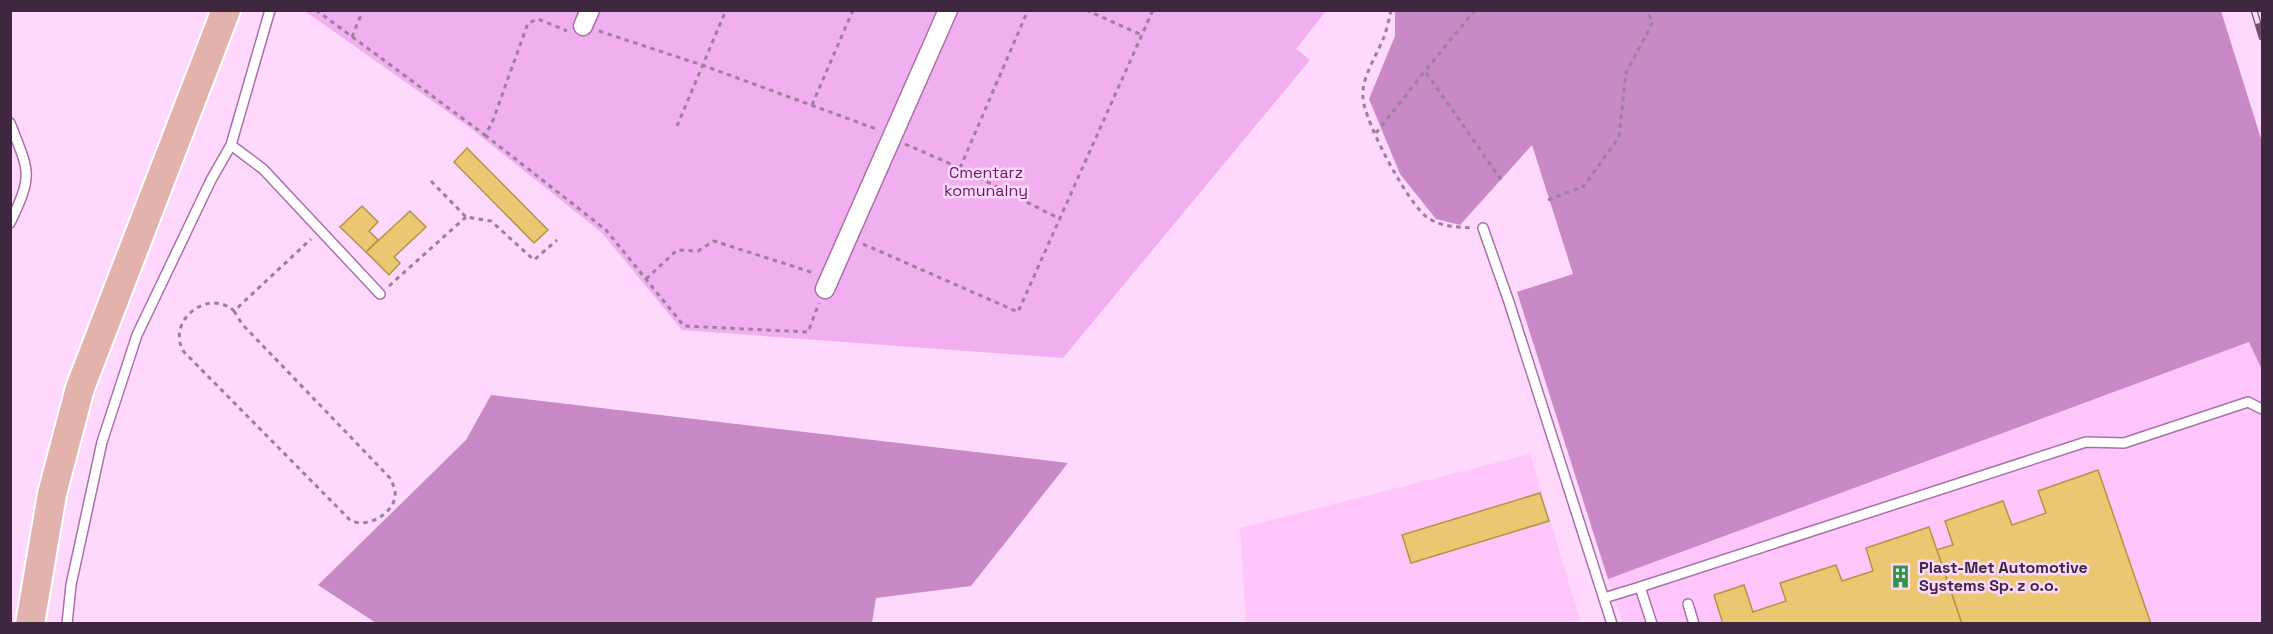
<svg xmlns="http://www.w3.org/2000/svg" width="2273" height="634" font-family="'Space Grotesk',sans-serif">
<rect width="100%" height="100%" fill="#ffd8fd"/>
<g fill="#fec6fb">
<polygon points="2249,342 2262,370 2262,623 1623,623 1608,579"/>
<polygon points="1530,454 1581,623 1246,623 1240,528"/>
</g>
<polygon fill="#f1afef" points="305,11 1326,11 1296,49 1310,60 1063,358 682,330 602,233 469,127"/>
<g fill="#c989c7">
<polygon points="1395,11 2221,11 2262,142 2262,370 2249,342 1608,579 1517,292 1573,274 1532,145 1460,225 1436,219 1400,174 1369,99 1395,36"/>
<polygon points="491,395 1068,463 971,586 876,598 872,623 376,623 318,585 466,440"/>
</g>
<g fill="#eac770" stroke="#b49443" stroke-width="1.5">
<polygon points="467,148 548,230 534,243 454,162"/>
<polygon points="362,206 378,222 369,231 378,240 366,252 340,227"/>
<polygon points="410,211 426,227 394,257 400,263 389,275 366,252"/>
<polygon points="2098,470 2151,624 1962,624 1936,550 1953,545 1945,521 2003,501 2012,525 2046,513 2038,491"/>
<polygon points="1540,493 1549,521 1411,563 1402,535"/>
<polygon points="1929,527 1962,624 1723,624 1714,595 1744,585 1753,612 1786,601 1780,583 1836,565 1842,581 1873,571 1866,548"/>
</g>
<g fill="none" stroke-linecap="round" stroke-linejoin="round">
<defs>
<g id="lane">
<path d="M10,123C29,172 34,173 10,223"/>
<polyline points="231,145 263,169 380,294"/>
<polyline points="1483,228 1509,302 1612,624"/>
<polyline points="1640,587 2086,442 2124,443 2248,402 2262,409"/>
<polyline points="1604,598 1640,587 1652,624"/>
<polyline points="1688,604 1694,624"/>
<polyline points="67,624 71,585 102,442 137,335 211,180 231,145 270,10"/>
</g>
<g id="street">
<polyline points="583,26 590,10"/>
<polyline points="825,289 948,10"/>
</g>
<polyline id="primary" points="30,624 52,494 80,388 226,10"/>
</defs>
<use href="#lane" stroke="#aa70a9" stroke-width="12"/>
<use href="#street" stroke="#aa70a9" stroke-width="21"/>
<use href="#primary" stroke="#fff" stroke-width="32"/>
<g stroke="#9d7e9c" stroke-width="3" stroke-dasharray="4.5 4.5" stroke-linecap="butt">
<polyline points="316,10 485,135 492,123 528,23 538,19 567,31"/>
<polyline points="1086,10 1142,35"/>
<path d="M1391,10C1389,19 1387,29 1384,37C1377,55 1361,78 1363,98C1364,121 1409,206 1428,218C1442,227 1457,227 1473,228"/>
<polyline points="1475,10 1425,71 1502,181"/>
<polyline points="599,31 702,65 879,130"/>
<polyline points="352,37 363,10"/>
<polyline points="812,105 853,10"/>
<polyline points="677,126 726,10"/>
<polyline points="1376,133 1425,71"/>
<polyline points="485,135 606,230 684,326 808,332 819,303"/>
<polyline points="905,144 960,168 1060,219"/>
<polyline points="960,168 1028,10"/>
<polyline points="431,181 466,217 491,221 534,260 557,240"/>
<polyline points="1548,200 1584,186 1619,137 1626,73 1653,22 1646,10"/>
<polyline points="863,244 1018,312 1153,10"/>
<polyline points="646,279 677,250 698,251 714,241 814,273"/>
<polyline points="389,286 466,217"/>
<path d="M234,311L242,324L391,479C393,485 396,491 395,497C392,515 366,529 350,520L184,352C165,322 208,287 234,311L311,239"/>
</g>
<use href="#lane" stroke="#fff" stroke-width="9"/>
<use href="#street" stroke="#fff" stroke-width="18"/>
<use href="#primary" stroke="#e3b2ac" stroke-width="28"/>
<defs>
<polyline id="rail" points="2254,10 2262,37"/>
</defs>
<use href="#rail" stroke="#6e526e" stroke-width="7"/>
<use href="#rail" stroke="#ffd8fd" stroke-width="4.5" stroke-dasharray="14" stroke-linecap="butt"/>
</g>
<defs>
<symbol id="building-bare" viewBox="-9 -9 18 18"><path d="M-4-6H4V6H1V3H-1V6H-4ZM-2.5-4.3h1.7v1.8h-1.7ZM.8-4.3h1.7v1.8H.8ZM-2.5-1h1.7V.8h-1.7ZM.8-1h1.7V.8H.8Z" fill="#329448" stroke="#ffd8fd" stroke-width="2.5" paint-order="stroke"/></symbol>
</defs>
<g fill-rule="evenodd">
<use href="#building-bare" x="1884" y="560" width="33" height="33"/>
</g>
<g text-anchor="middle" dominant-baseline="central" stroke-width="5" stroke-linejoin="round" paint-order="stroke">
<g font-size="16" fill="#651966" stroke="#ffd8fd">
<text x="986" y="172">Cmentarz<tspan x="986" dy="18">komunalny</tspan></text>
</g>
<g font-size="16" font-weight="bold" fill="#3f273f" stroke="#ffd8fd" text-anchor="start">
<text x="1919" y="567">Plast-Met Automotive<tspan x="1919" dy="18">Systems Sp. z o.o.</tspan></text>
</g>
</g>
<rect width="2273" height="634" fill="none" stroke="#3f273f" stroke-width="24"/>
</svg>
